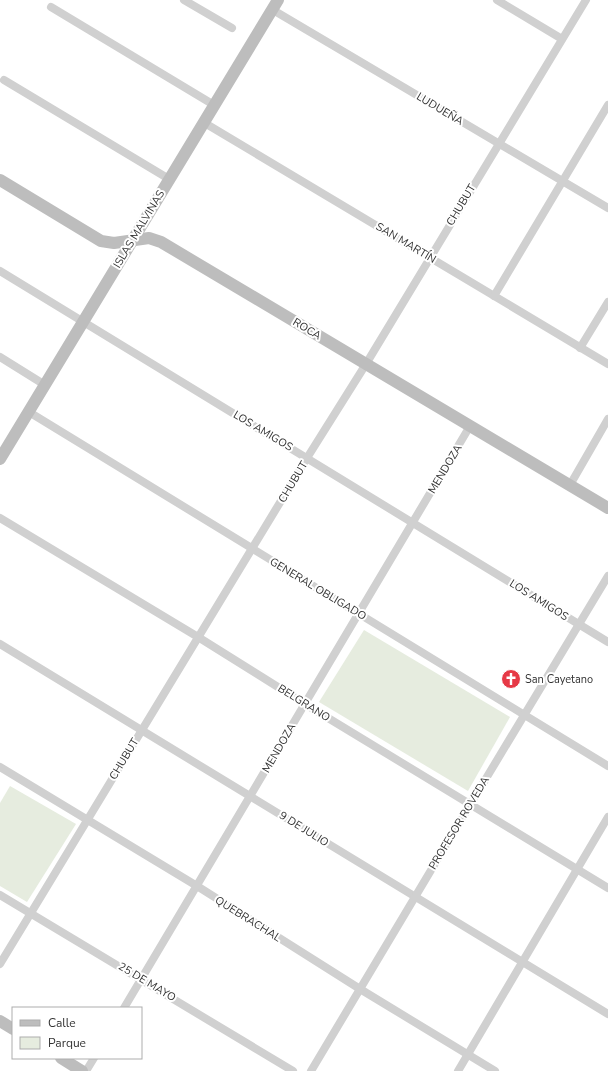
<svg xmlns="http://www.w3.org/2000/svg" width="608" height="1071" font-family="'Nunito Sans',sans-serif">
<rect width="100%" height="100%" fill="#fff"/>
<g fill="#e6ecdf">
<polygon points="364,630 510,717 468,791 319,702"/>
<polygon points="10,786 76,824 27,902 0,886 0,803"/>
</g>
<g fill="none" stroke-linecap="round" stroke-linejoin="round">
<g stroke="#d0d0d0" stroke-width="8">
<polyline points="184,0 232,28"/>
<polyline points="497,0 562,39"/>
<polyline points="51,7 214,105"/>
<polyline points="273,10 608,208"/>
<polyline points="4,80 169,179"/>
<polyline points="203,122 608,364"/>
<polyline points="0,271 608,642"/>
<polyline points="494,296 608,105"/>
<polyline points="580,348 608,302"/>
<polyline points="0,357 45,385"/>
<polyline points="29,412 608,766"/>
<polyline points="570,485 608,419"/>
<polyline points="0,518 198,637 305,704 608,888"/>
<polyline points="0,644 608,1014"/>
<polyline points="0,767 197,886 360,989 495,1071"/>
<polyline points="0,895 293,1071"/>
<polyline points="0,964 307,458 366,364 586,0"/>
<polyline points="124,1008 470,426"/>
<polyline points="86,1071 94,1058"/>
<polyline points="311,1071 470,805 608,576"/>
<polyline points="458,1071 608,817"/>
</g>
<g stroke="#bdbdbd" stroke-width="12">
<polyline points="0,180 101,241 114,243 149,238 161,242 608,508"/>
<polyline points="0,459 278,0"/>
<polyline points="0,1021 13,1029"/>
<polyline points="61,1058 82,1071"/>
</g>
</g>
<defs>
<symbol id="church-disc" viewBox="-11 -11 22 22"><circle r="9.5" fill="#e63946" stroke="#fff"/><path d="M-1.2-6h2.4v3.5h3.3v2.4h-3.3V6h-2.4V-.1h-3.3v-2.4h3.3Z" fill="#fff"/></symbol>
</defs>
<g fill-rule="evenodd">
<use href="#church-disc" x="500" y="668" width="22" height="22"/>
</g>
<g text-anchor="middle" dominant-baseline="central" stroke-width="4" stroke-linejoin="round" paint-order="stroke">
<g font-size="11" fill="#333" stroke="#fff">
<text transform="translate(440 109) rotate(31)">LUDUEÑA</text>
<text transform="translate(461 205) rotate(-59)">CHUBUT</text>
<text transform="translate(139 229) rotate(-59)">ISLAS MALVINAS</text>
<text transform="translate(406 243) rotate(31)">SAN MARTÍN</text>
<text transform="translate(307 329) rotate(31)">ROCA</text>
<text transform="translate(263 431) rotate(31)">LOS AMIGOS</text>
<text transform="translate(445 469) rotate(-59)">MENDOZA</text>
<text transform="translate(293 482) rotate(-59)">CHUBUT</text>
<text transform="translate(318 589) rotate(31)">GENERAL OBLIGADO</text>
<text transform="translate(539 600) rotate(32)">LOS AMIGOS</text>
<text transform="translate(304 703) rotate(32)">BELGRANO</text>
<text transform="translate(279 748) rotate(-60)">MENDOZA</text>
<text transform="translate(124 759) rotate(-59)">CHUBUT</text>
<text transform="translate(459 823) rotate(-59)">PROFESOR ROVEDA</text>
<text transform="translate(304 829) rotate(32)">9 DE JULIO</text>
<text transform="translate(248 919) rotate(32)">QUEBRACHAL</text>
<text transform="translate(147 982) rotate(31)">25 DE MAYO</text>
</g>
<g font-size="11" fill="#333" stroke="#fff" text-anchor="start">
<text x="525" y="679">San Cayetano</text>
</g>
</g>
<rect x="12" y="1007" width="130" height="52" fill="#ffffff" stroke="#adadad"/>
<rect x="20" y="1020" width="20" height="6" fill="#bdbdbd" stroke="#adadad"/>
<text x="48" y="1027" font-size="12" fill="#333333">Calle</text>
<rect x="20" y="1037" width="20" height="12" fill="#e6ecdf" stroke="#adadad"/>
<text x="48" y="1047" font-size="12" fill="#333333">Parque</text>
</svg>
